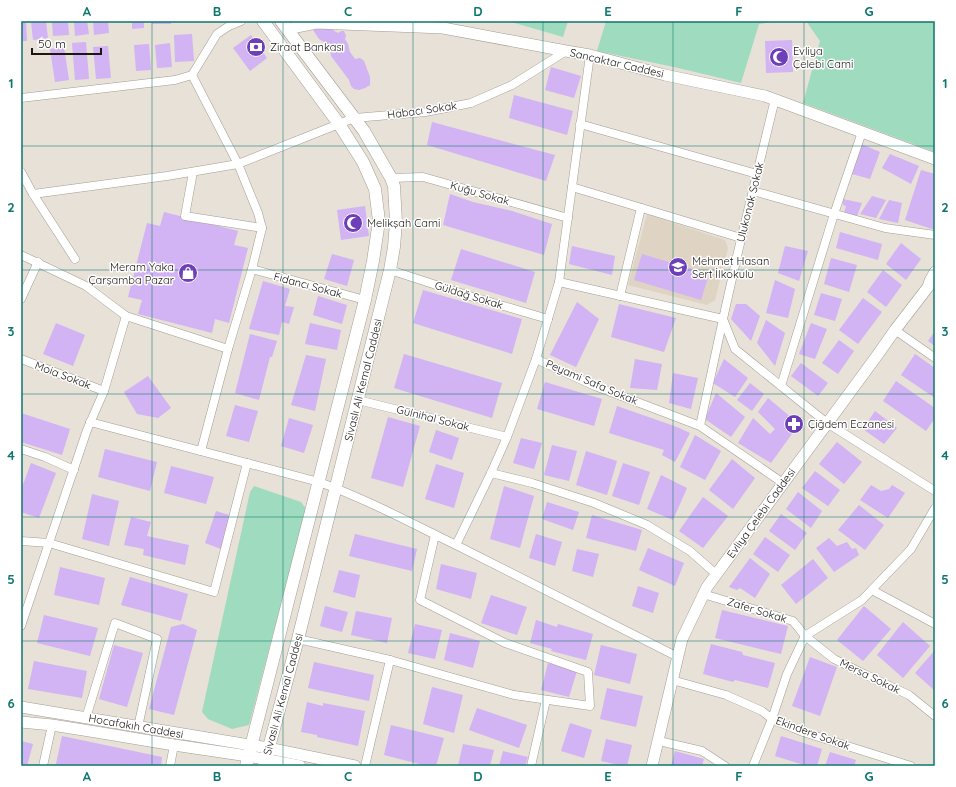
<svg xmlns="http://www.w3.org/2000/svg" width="956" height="787" font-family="Quicksand,sans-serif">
<rect width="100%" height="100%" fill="#e7e1d7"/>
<polygon fill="#dfd4c3" points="647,214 725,240 728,248 715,300 707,305 628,285"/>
<g fill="#9edbbf">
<polygon points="508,21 568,21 563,37"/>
<polygon points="606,21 781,21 759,24 741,83 674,67 597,51"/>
<polygon points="806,21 935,21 935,152 803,103 820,41"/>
<polygon points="254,486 301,502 306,509 249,725 232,729 208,719 202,712 250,492"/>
</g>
<g fill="#d2b3f3">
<polygon points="21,21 26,21 27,41 21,41"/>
<polygon points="31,21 46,21 48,38 33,40"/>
<polygon points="52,21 68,21 69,35 53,36"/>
<polygon points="74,21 87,21 89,34 75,36"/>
<polygon points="93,21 108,21 109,33 94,35"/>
<polygon points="132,21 144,21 144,28 132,29"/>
<rect x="152" y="21" width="19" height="3"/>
<polygon points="319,28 331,29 338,33 341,31 344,31 346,36 345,39 348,44 350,52 355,59 360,58 364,61 370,77 370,85 365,88 359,90 354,89 351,86 349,80 331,56 330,46 319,39 313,30"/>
<polygon points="192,34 194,61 175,62 174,35"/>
<polygon points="251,35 267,58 250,71 233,48"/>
<polygon points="792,40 793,72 766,73 765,41"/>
<polygon points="86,42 89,79 75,80 72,43"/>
<polygon points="170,43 172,67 157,68 155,45"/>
<polygon points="149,44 151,70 136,71 134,45"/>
<polygon points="108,46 111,78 96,79 93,47"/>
<polygon points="64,47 69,80 55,82 50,49"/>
<polygon points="551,67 581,76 574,98 545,90"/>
<polygon points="514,95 573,111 567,135 509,118"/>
<polygon points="432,122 555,155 546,181 427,145"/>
<polygon points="861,144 880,152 870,179 852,174"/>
<polygon points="890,154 919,166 911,184 882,168"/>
<polygon points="921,170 935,174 935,230 905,220"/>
<polygon points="450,194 473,202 512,211 552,224 544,255 443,225"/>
<polygon points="872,196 886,200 876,218 860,214"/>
<polygon points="843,199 862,203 857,216 844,213 846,206 843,205"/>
<polygon points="889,200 902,203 898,223 879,219"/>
<polygon points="365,206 369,236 341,240 337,210"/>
<polygon points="164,212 238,231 234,245 248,248 229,323 215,319 212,333 138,314 142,300 128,297 147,223 160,226"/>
<polygon points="840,232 882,244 878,260 836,248"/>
<polygon points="901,243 921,259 906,280 886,264"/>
<polygon points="572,246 615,256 612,275 569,264"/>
<polygon points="785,246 808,251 799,281 778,273"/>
<polygon points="461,249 535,272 526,303 451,280"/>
<polygon points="332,254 354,260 347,286 324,279"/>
<polygon points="642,254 709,274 701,300 634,280"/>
<polygon points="831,258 857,265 849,292 824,284"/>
<polygon points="883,270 902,285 886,307 867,292"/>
<polygon points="775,280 795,289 788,318 766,313"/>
<polygon points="263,281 290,289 285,306 294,307 289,324 282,322 279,335 249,329"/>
<polygon points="423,290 522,319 512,354 413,323"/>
<polygon points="821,293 842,299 835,321 814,315"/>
<polygon points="318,296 347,305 342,324 313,315"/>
<polygon points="863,298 882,312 858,344 839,330"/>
<polygon points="577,302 599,319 576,367 550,355"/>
<polygon points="619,304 676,318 664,352 611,337"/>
<polygon points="736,304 746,304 760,316 751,341 731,319"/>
<polygon points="766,320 785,333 775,366 757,343"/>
<polygon points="56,323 85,335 73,366 43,354"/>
<polygon points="310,323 341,330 337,350 305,344"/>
<polygon points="811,323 827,329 815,359 799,354"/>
<polygon points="935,331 935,346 928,341"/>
<polygon points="250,334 277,341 272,357 270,357 259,400 235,393"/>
<polygon points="839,340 854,351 838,374 822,363"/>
<polygon points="404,354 502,383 492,418 394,388"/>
<polygon points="915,354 935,368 935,398 901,375"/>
<polygon points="306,355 326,359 315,411 291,405"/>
<polygon points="635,359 662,364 657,390 630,388"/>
<polygon points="724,359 748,378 735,397 713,383"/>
<polygon points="801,363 828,383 818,396 791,376"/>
<polygon points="673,373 698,378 691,409 669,403"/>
<polygon points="148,376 171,408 158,418 137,414 124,392"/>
<polygon points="896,381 935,408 935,418 926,431 883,401"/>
<polygon points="545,382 602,399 594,426 537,409"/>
<polygon points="750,383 764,394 752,411 737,400"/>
<polygon points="716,393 745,417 731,437 705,419"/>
<polygon points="768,398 799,424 771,463 738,443 753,418 770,434 775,429 758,412"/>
<polygon points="235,405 258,411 249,442 226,436"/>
<polygon points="617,406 677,427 690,433 675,462 662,455 664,450 609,433"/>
<polygon points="875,411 897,428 884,444 863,429"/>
<polygon points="21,413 70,429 62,455 21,442"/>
<polygon points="388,417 420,426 403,487 371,478"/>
<polygon points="289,418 313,425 304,453 281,446"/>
<polygon points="436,430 459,438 452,460 429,452"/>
<polygon points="695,435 721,451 705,480 680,467"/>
<polygon points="521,438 542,443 534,469 513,463"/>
<polygon points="837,442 862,462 844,484 819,464"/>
<polygon points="552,445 577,451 569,481 544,475"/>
<polygon points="105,449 157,462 150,491 98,477"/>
<polygon points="586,451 617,461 607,495 576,485"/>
<polygon points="732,459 755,478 733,509 709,490"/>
<polygon points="31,463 56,473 39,518 21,512 21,490"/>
<polygon points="623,463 650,472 639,505 612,496"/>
<polygon points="436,464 464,473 454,508 425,499"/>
<polygon points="171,466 214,477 206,504 164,493"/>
<polygon points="815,471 840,490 828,506 802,488"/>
<polygon points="661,475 687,488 673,520 647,509"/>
<polygon points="871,485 881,491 889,489 892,485 905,493 888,518 860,500"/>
<polygon points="504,486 534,496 520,548 490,539"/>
<polygon points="798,492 822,511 811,528 786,509"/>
<polygon points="92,494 119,501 109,546 82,539"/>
<polygon points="703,497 728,516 703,548 679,531"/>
<polygon points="547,502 579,512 573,530 542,519"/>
<polygon points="859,505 884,525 865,550 838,530"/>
<polygon points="216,511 232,516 221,549 205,543"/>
<polygon points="781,514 807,533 795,550 769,531"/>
<polygon points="592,515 642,530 636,551 586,538"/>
<polygon points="131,517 151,522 147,536 189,545 185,565 143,555 144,549 124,545"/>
<polygon points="355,534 417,549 412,571 349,556"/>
<polygon points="536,534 562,542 555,566 529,558"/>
<polygon points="765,537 790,555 778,572 753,554"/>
<polygon points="829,538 837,546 847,542 852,549 856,548 859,555 834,572 816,548"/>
<polygon points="648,548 684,563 675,586 639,570"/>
<polygon points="577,549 599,554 593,577 572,571"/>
<polygon points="750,558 770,574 755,598 740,588 737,590 729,587"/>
<polygon points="813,559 828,578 796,604 781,585"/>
<polygon points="441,564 477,573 471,599 436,589"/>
<polygon points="60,567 105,578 99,605 54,595"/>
<polygon points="339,570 360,575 355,598 333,592"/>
<polygon points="130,577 188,594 181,621 121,605"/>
<polygon points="638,586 659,593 653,613 632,606"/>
<polygon points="491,595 527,607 517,635 481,623"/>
<polygon points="325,606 348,612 342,632 320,626"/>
<polygon points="864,606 891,629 863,661 837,640"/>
<polygon points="722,610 788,626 781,654 715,638"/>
<polygon points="356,611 392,618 387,643 351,635"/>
<polygon points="44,615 98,628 90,656 37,643"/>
<polygon points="536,620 557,627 558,624 593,634 586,660 551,651 552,649 530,643"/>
<polygon points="903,622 930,646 903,678 877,655"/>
<polygon points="183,624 197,630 174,715 149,709 171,627"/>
<polygon points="415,624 442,630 435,659 408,653"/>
<polygon points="450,633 480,641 473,668 444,660"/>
<polygon points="711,644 742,652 743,655 775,663 768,688 735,680 733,682 703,674"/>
<polygon points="114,645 143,653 127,707 99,699"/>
<polygon points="601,645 637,654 630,684 594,675"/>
<polygon points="935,650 935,691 915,673"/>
<polygon points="810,657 837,667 820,716 792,706"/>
<polygon points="34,661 87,671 82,698 28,689"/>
<polygon points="314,662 374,675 369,701 308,688"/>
<polygon points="548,663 577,671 569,697 541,690"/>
<polygon points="432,687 463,695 454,733 423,724"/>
<polygon points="607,688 643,696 636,727 600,719"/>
<polygon points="307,702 323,706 323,703 365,711 358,746 317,737 317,735 301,732"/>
<polygon points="477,708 527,725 519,748 469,730"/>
<polygon points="570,723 592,730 584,758 561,751"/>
<polygon points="391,725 444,738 436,766 427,766 384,755"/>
<polygon points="62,736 162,757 161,766 66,766 56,764"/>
<polygon points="781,736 822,749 817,766 807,766 775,756"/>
<polygon points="606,739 632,745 627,766 623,766 601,761"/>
<polygon points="21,741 33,744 27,766 21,766"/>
<polygon points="463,744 494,750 490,766 458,766"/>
<polygon points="503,751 528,757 525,766 499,766"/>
<polygon points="675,751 704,759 702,766 671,766"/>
<polygon points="830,752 856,760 854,766 825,766"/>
</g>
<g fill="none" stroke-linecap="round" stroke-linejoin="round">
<defs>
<g id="minor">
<polyline points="192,75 238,164 258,213 262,228 252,269 228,349 201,451"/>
<polyline points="21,98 175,80 192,75 217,34 229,26 241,21"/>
<polyline points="775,99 738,252 723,319 735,349 827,423 935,491"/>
<polyline points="580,124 757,174"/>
<polyline points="21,172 33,194 75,259"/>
<polyline points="193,172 185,216 262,228"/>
<polyline points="391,178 423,177 568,218"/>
<polyline points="572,187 741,238"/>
<polyline points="753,191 885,228 935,235"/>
<polyline points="33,194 167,176 238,164 354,118 426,112 471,103 512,85 566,51"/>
<polyline points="21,255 86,286 126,316"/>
<polyline points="252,269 365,300"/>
<polyline points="390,270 473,297 548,319"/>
<polyline points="559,282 590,55"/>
<polyline points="620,296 641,208"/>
<polyline points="21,299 38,262"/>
<polyline points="895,330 935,358"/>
<polyline points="21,359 104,391"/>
<polyline points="781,386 834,214 862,132"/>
<polyline points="358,400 507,437"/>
<path d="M90,422L319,482C366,499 411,523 456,545L491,473L507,437L536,359"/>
<polyline points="700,426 595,386 536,359 559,282 723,319 700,426 783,483"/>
<polyline points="21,449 45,457 74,470"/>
<polyline points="491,473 532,483 594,503 647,525 690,551 716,574"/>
<polyline points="21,541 49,543 214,592 247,463"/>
<polyline points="456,545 678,657"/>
<polyline points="872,590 935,624"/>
<polyline points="703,594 793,621 805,636 834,659 866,675 909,695 935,716"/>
<polyline points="21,626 87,430 104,391 126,316 228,349"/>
<polyline points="298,639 390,660 514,695 590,706 588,672 505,643 420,600 435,535"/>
<polyline points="672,680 726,695 762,711 772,719 803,732 911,766"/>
<polyline points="86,718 115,623 157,639 138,727"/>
<polyline points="659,741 702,751 725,766"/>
<polyline points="43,766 52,725"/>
<polyline points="170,766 174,745"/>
<polyline points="365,766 390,660"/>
<polyline points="531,766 546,700"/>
<polyline points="753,766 772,719 787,674 805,636 862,600 911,549 935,508"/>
</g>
<g id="tertiary">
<polyline points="287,29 316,23 443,28 566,51 590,55 665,75 765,96 935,159"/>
<polyline points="21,707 268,748 355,766"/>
<polyline points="21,722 52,725 96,732 174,745 248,756 300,766"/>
<polyline points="652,766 682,639 707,587 876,357 895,330 928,287 930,281 935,272"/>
</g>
<g id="secondary">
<polyline points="246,766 365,300 373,261 379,221 375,189 363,162 339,124 263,21"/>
<polyline points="264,766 298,639 390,270 394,247 396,222 394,186 391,178 364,131 281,21"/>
</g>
</defs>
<use href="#minor" stroke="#a39d93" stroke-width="9"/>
<use href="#tertiary" stroke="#a39d93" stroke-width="12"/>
<use href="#secondary" stroke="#a39d93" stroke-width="13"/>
<use href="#minor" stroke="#fff" stroke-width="8"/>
<use href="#tertiary" stroke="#fff" stroke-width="11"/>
<use href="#secondary" stroke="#fff" stroke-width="12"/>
</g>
<path fill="none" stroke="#0f766e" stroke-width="1" stroke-opacity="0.55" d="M152,21V766M283,21V766M413,21V766M543,21V766M673,21V766M804,21V766M21,146H935M21,270H935M21,394H935M21,517H935M21,641H935"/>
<defs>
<symbol id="bank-disc" viewBox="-11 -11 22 22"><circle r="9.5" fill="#6d40b7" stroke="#fff"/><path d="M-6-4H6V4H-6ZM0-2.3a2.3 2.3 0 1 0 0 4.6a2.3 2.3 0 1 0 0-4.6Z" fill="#fff"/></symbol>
<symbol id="mosque-disc" viewBox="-11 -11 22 22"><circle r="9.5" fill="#6d40b7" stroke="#fff"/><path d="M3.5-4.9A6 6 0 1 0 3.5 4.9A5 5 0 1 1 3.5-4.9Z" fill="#fff"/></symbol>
<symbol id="school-disc" viewBox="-11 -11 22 22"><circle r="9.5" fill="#6d40b7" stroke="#fff"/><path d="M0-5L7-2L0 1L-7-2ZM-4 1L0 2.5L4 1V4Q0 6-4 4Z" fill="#fff"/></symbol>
<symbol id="shop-disc" viewBox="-11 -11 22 22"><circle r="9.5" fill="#6d40b7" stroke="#fff"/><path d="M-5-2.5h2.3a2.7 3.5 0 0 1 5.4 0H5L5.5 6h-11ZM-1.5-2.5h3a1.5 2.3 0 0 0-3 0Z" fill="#fff"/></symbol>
<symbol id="pharmacy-disc" viewBox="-11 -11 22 22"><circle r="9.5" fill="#6d40b7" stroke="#fff"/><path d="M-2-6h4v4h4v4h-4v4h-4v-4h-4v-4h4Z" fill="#fff"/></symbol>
</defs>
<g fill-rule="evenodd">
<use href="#bank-disc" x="245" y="36" width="22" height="22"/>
<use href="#mosque-disc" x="768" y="46" width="22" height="22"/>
<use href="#mosque-disc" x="342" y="212" width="22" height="22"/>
<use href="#school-disc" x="667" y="256" width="22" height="22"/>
<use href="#shop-disc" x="177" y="262" width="22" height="22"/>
<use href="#pharmacy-disc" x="783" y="413" width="22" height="22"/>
</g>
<g text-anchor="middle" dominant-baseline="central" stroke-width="3" stroke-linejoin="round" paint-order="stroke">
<g font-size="11" fill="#1a1714" stroke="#fff" text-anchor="start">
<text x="270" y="47">Ziraat Bankası</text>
<text x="793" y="51">Evliya<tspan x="793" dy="13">Çelebi Cami</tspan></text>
<text x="367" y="223">Melikşah Cami</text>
<text x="692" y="261">Mehmet Hasan<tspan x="692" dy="13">Sert İlkokulu</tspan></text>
<text x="174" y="267" text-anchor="end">Meram Yaka<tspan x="174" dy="13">Çarşamba Pazar</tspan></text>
<text x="808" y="424">Çiğdem Eczanesi</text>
</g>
<g font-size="11" fill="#1a1714" stroke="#fff">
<text transform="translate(617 63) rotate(13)">Sancaktar Caddesi</text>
<text transform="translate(422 110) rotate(-8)">Habacı Sokak</text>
<text transform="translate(480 193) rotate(16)">Kuğu Sokak</text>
<text transform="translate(750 202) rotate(-76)">Ulukonak Sokak</text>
<text transform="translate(308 285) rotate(15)">Fidancı Sokak</text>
<text transform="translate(469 295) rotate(17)">Güldağ Sokak</text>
<text transform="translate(63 375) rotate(21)">Moia Sokak</text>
<text transform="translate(363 380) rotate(-76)">Sivaslı Ali Kemal Caddesi</text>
<text transform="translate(592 382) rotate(23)">Peyami Safa Sokak</text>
<text transform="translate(433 418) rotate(14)">Gülnihal Sokak</text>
<text transform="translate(761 513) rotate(-54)">Evliya Çelebi Caddesi</text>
<text transform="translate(757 610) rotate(17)">Zafer Sokak</text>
<text transform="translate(870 676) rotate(26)">Mersa Sokak</text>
<text transform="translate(283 694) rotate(-75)">Sivaslı Ali Kemal Caddesi</text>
<text transform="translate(136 726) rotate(10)">Hocafakıh Caddesi</text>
<text transform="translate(813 733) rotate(20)">Ekindere Sokak</text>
</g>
</g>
<rect width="956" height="787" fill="none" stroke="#ffffff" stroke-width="44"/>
<path d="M32 48v6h69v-6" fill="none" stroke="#1a1714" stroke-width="2"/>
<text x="38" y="48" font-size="12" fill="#1a1714" stroke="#ffffff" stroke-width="3" paint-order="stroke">50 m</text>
<rect x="22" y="22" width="912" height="743" fill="none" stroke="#0f766e" stroke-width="1.5"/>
<g font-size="13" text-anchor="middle" font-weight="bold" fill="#0f766e">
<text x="87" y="16">A</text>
<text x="217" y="16">B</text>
<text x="348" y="16">C</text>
<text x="478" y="16">D</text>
<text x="608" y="16">E</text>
<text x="739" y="16">F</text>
<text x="869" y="16">G</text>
<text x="11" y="88">1</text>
<text x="945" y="88">1</text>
<text x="11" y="212">2</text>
<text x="945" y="212">2</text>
<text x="11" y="336">3</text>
<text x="945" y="336">3</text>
<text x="11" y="460">4</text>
<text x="945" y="460">4</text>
<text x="11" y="584">5</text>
<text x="945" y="584">5</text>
<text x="11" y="708">6</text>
<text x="945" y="708">6</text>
<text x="87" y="781">A</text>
<text x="217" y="781">B</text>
<text x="348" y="781">C</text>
<text x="478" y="781">D</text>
<text x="608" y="781">E</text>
<text x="739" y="781">F</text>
<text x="869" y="781">G</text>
</g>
</svg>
